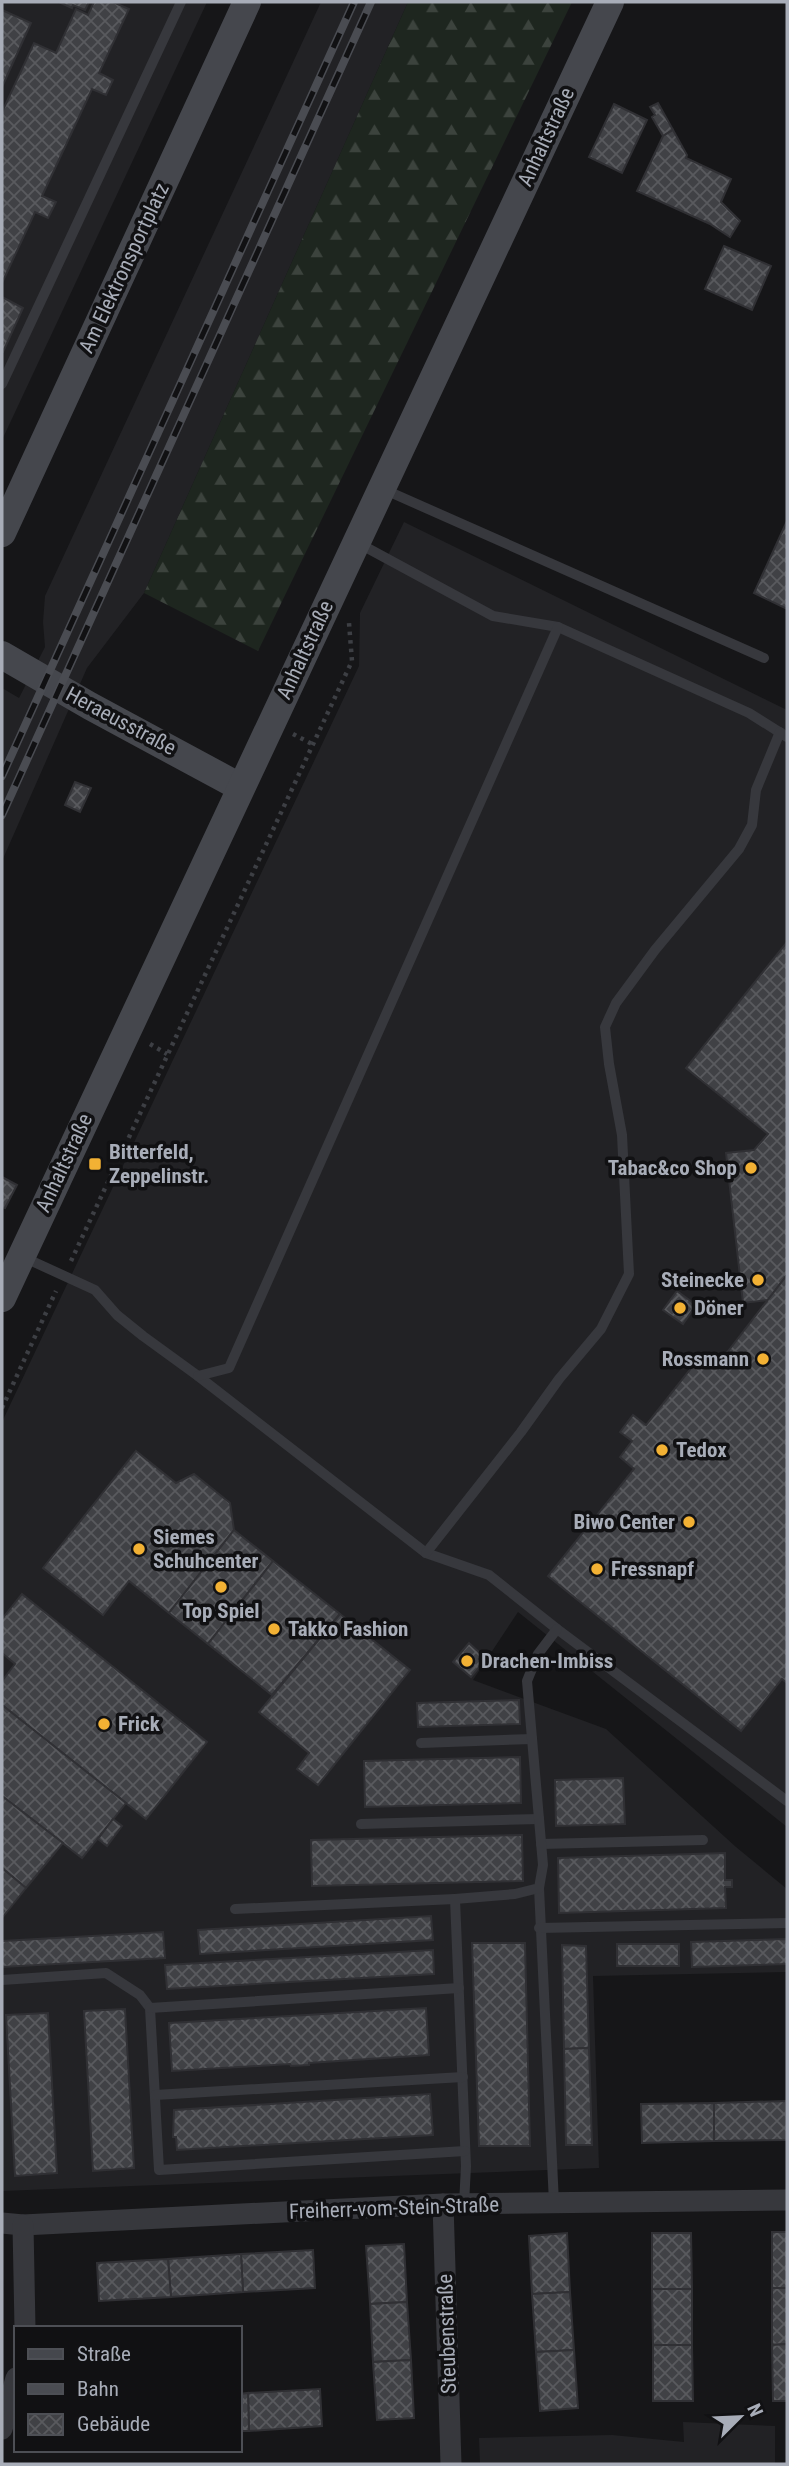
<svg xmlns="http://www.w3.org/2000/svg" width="789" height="2466" font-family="'Roboto Condensed',sans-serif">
<defs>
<pattern id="forest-firs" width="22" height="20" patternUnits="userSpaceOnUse" patternTransform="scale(1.75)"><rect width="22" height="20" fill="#1e261f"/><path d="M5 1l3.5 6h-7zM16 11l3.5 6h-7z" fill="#3c433d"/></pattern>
<pattern id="building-cross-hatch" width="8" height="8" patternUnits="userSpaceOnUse" patternTransform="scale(1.75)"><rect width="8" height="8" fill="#404145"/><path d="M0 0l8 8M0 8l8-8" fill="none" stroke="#595a5e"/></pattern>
</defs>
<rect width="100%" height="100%" fill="#161618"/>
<g fill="#222225">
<polygon points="2,2 207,2 2,440"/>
<polygon points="321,2 408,2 144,593 87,668 2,861 2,688 19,698 45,647 43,622 45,596"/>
<polygon points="404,522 787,710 787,1827 518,1612 473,1680 606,1729 736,1847 787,1889 787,1972 593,1976 599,2168 2,2191 2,1422 359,666 360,613"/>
<polygon points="683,2422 775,2426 775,2464 480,2464 479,2438 612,2435 684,2442"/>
</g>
<polygon fill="url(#forest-firs)" points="408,2 572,2 258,651 144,593"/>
<g fill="url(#building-cross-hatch)" stroke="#303034" stroke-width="2">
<polygon points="59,2 89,2 85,10 73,5 72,8"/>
<polygon points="94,2 113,2 129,9 99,73 113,80 106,95 92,89 42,196 56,202 48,218 35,212 2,283 2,112 34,43 56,53 76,9 88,15"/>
<polygon points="2,10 31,23 2,87"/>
<polygon points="658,103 673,130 663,136 652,117 655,115 650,107"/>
<polygon points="614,104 647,120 622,173 589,157"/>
<polygon points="673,130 687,155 686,158 731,179 721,202 740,221 730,237 710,224 637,191 663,136"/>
<polygon points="724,246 771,266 752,310 705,289"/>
<polygon points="2,297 23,308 3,352 2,352"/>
<polygon points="787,521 787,609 754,593"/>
<polygon points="75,782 91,788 80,812 65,805"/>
<polygon points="787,942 787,1275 768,1300 743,1303 726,1153 754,1150 768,1134 686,1068"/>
<polygon points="2,1177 17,1185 5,1208 2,1207"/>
<polygon points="787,1275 787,1683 782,1679 741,1731 548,1576 634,1469 620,1457 632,1441 620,1432 633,1415 646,1425 700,1357 715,1368"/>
<polygon points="677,1291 696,1305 683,1324 663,1310"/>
<polygon points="136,1451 176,1483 194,1474 230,1503 234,1530 169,1613 129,1581 103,1615 43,1568"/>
<polygon points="234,1530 273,1561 208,1644 169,1613"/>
<polygon points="273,1561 340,1614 272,1695 208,1644"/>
<polygon points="22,1594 207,1742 146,1819 2,1705 2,1681 15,1664 2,1653 2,1619"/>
<polygon points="340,1614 410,1670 318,1785 297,1769 309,1753 259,1712"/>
<polygon points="469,1643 483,1656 479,1659 483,1662 471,1677 453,1662"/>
<polygon points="519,1700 520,1724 418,1727 417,1703"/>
<polygon points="2,1705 126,1803 82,1858 2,1796"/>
<polygon points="520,1757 521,1803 365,1807 364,1761"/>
<polygon points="623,1778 625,1824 556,1826 555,1780"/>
<polygon points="2,1796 63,1843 26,1888 2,1868"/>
<polygon points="113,1819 122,1826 107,1846 98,1839"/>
<polygon points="522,1835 523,1881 312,1886 311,1840"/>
<polygon points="725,1853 725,1880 732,1880 732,1887 725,1887 726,1908 559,1913 558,1858"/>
<polygon points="2,1868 26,1888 2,1918"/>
<polygon points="431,1916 433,1940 200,1954 198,1930"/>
<polygon points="163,1932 165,1958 2,1967 2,1941"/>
<polygon points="787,1939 787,1964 692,1967 691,1942"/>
<polygon points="472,1943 525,1943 530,2146 479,2146"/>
<rect x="617" y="1944" width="62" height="22"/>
<polygon points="562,1945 586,1946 589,2048 564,2049"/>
<polygon points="433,1950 434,1974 167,1989 165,1965"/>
<polygon points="426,2008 429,2055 309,2063 309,2065 291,2066 290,2064 172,2071 169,2023"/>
<polygon points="125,2009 134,2168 93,2171 84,2011"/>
<polygon points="48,2013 57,2173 15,2176 6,2015"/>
<polygon points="589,2048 592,2145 566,2145 564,2049"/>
<polygon points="430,2094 433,2135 177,2150 176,2137 173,2137 174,2110"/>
<polygon points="786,2101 787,2140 714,2141 714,2103"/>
<polygon points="714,2103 714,2141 642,2143 641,2104"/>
<rect x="772" y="2232" width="15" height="56"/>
<polygon points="567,2233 570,2292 532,2294 529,2236"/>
<polygon points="652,2233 691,2233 692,2289 652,2289"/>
<polygon points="404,2244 407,2302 370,2304 366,2246"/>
<polygon points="313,2250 315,2288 243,2292 241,2254"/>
<polygon points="241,2254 243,2292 171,2297 168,2259"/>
<polygon points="168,2259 171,2297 99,2301 97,2263"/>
<polygon points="772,2288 787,2288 787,2344 772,2345"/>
<polygon points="652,2289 692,2289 692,2345 653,2345"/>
<polygon points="570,2292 574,2350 536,2352 532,2294"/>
<polygon points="407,2302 411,2360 373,2362 370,2304"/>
<polygon points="787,2344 787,2401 773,2401 772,2345"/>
<polygon points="653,2345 692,2345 693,2401 653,2401"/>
<polygon points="574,2350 578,2408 540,2411 536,2352"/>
<polygon points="411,2360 414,2418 377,2420 373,2362"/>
<polygon points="320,2389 322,2426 249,2431 248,2393"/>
<polygon points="248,2393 249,2431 240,2431 240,2394"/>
</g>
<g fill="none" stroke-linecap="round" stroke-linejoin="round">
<g stroke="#3d3f44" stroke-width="4.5" stroke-dasharray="3.5 5" stroke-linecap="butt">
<polyline points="293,734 314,745"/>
<polyline points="150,1044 167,1054"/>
<polyline points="71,1261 352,661 349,623"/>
<polyline points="2,1408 56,1291"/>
</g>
<g stroke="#37383d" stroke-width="10">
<polyline points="2,384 181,2"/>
<polyline points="383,489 764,658"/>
<polyline points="358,543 493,616 558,627 749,713 787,737"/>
<polyline points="23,1257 95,1290 117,1315 143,1336 198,1376 426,1553 489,1575 557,1629 787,1801"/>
<polyline points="198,1376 229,1368 558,627"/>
<polyline points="426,1553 521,1432 559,1379 601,1329 629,1274 622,1135 609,1064 605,1027 616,1003 655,950 739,849 752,825 756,790 780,732"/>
<polyline points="421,1743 532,1739"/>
<polyline points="361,1824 539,1819"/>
<polyline points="541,1844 703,1840"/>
<polyline points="539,1888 554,2203"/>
<polyline points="455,1899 515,1894 539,1888 543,1865 527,1681 538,1654 557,1629"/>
<polyline points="235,1909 455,1899 466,2166 464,2204"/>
<polyline points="539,1928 787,1923"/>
<polyline points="2,1980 106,1973 140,1995 150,2008 159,2170 465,2151"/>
<polyline points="150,2008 459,1988"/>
<polyline points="155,2095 463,2077"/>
</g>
<g stroke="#37383d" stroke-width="21">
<polyline points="443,2204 451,2464"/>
<polyline points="2,2223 23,2225 443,2204 787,2200"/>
<polyline points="23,2225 25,2328"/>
<polyline points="2,2429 16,2378"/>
</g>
<g stroke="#45474d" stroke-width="28">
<polyline points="2,533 247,2"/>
<polyline points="2,655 90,706 240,787"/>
<polyline points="2,1298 610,2"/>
</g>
<defs>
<g id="rail">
<polyline points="2,776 354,2"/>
<polyline points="2,815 371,2"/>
</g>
</defs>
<use href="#rail" stroke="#4a4c52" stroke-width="8"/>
<use href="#rail" stroke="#111113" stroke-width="5" stroke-dasharray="16" stroke-linecap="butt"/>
</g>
<g fill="#f2b134" stroke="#111113" stroke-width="2.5">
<rect x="88" y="1157" width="14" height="14" rx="3.5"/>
<circle cx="751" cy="1168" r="7"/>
<circle cx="758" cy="1280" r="7"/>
<circle cx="680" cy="1308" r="7"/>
<circle cx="763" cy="1359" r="7"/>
<circle cx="662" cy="1450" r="7"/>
<circle cx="689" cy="1522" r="7"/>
<circle cx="139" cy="1549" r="7"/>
<circle cx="597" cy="1569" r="7"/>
<circle cx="221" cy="1587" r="7"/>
<circle cx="274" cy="1629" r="7"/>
<circle cx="467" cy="1661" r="7"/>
<circle cx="104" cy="1724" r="7"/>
</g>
<g text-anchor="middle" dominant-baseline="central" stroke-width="7" stroke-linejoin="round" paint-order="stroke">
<g font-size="21" fill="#a8adb8" stroke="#111113">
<text transform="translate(546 137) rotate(-65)">Anhaltstraße</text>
<text transform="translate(124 268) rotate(-65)">Am Elektronsportplatz</text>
<text transform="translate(305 650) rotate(-65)">Anhaltstraße</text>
<text transform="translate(121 721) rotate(28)">Heraeusstraße</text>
<text transform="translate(64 1163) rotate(-65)">Anhaltstraße</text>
<text transform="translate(394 2208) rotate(-2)">Freiherr-vom-Stein-Straße</text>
<text transform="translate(447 2334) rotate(-92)">Steubenstraße</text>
</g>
<g font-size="21" font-weight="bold" fill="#a8adb8" stroke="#111113" text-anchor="start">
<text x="109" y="1152">Bitterfeld,<tspan x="109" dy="24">Zeppelinstr.</tspan></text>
<text x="737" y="1168" text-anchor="end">Tabac&amp;co Shop</text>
<text x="744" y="1280" text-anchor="end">Steinecke</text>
<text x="694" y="1308">Döner</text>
<text x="749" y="1359" text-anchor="end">Rossmann</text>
<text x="676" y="1450">Tedox</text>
<text x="675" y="1522" text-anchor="end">Biwo Center</text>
<text x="153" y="1537">Siemes<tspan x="153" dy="24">Schuhcenter</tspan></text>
<text x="611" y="1569">Fressnapf</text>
<text x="221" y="1611" text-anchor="middle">Top Spiel</text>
<text x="288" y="1629">Takko Fashion</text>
<text x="481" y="1661">Drachen-Imbiss</text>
<text x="118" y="1724">Frick</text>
</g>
</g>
<rect width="789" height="2466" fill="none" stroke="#a8adb8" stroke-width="7"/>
<rect x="14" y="2326" width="228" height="126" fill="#111113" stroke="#4d4f55" stroke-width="2"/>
<rect x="28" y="2349" width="35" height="10" fill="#45474d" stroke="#4d4f55" stroke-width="2"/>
<text x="77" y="2361" font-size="21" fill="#a8adb8">Straße</text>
<rect x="28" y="2384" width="35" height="10" fill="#4a4c52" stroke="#4d4f55" stroke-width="2"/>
<text x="77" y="2396" font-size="21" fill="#a8adb8">Bahn</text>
<rect x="28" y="2414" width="35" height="21" fill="url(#building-cross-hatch)" stroke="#4d4f55" stroke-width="2"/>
<text x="77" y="2431" font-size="21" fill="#a8adb8">Gebäude</text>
<g transform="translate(740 2417) rotate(66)" stroke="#111113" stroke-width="5" paint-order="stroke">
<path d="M0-5L12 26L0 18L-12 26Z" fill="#a8adb8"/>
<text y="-10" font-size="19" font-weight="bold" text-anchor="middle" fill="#a8adb8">N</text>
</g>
</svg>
